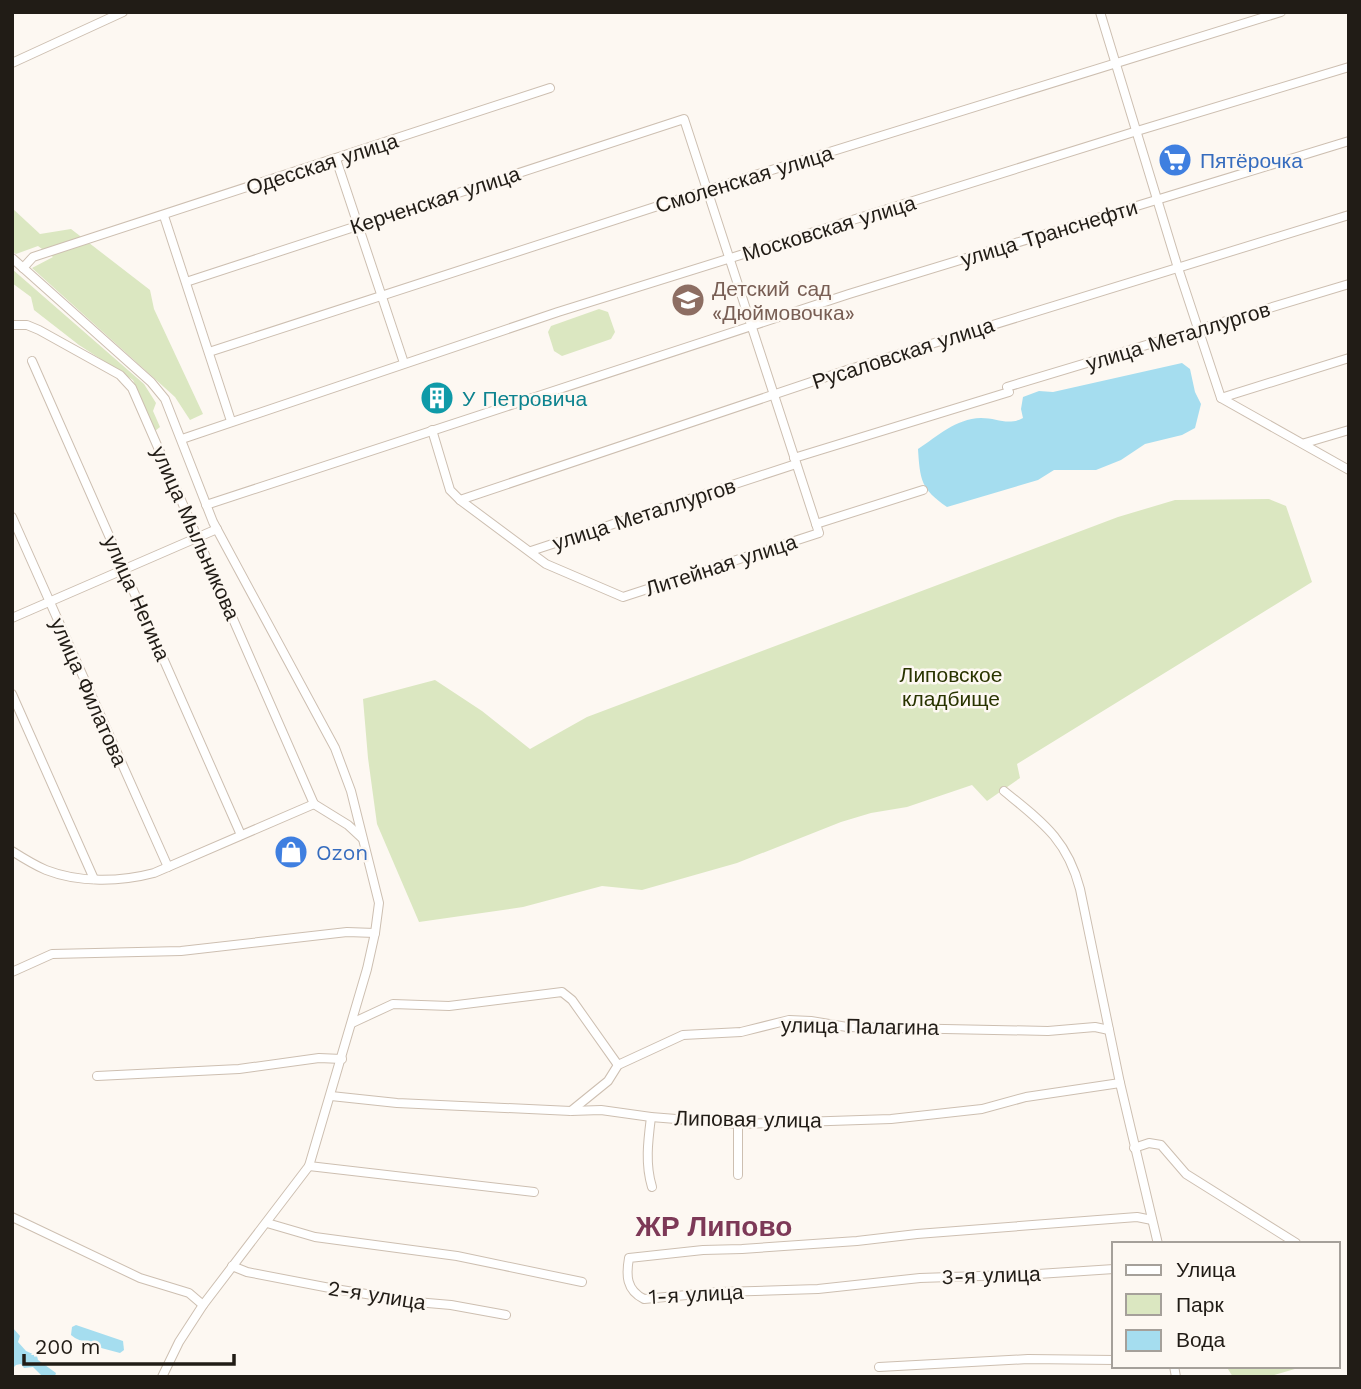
<svg xmlns="http://www.w3.org/2000/svg" width="1361" height="1389" font-family="'Work Sans',sans-serif">
<rect width="100%" height="100%" fill="#fdf8f2"/>
<g fill="#dbe7c1">
<polygon points="12,208 40,234 71,229 150,290 154,309 203,414 190,420 175,397 32,268 53,257 38,246 16,254 12,251"/>
<polygon points="12,269 144,384 156,403 153,411 160,427 155,431 133,380 79,345 34,310 31,297 12,283"/>
<polygon points="599,309 608,312 615,332 611,339 562,356 554,351 548,332 551,326"/>
<polygon points="1269,499 1286,506 1312,582 1017,764 1020,778 987,801 972,785 907,807 871,813 841,822 737,863 642,890 602,886 523,907 419,922 377,824 368,758 363,699 435,680 482,711 530,749 587,717 1118,517 1175,500"/>
<polygon points="1226,1366 1305,1366 1267,1377 1233,1377"/>
</g>
<g fill="#a5ddef">
<path d="M1182,363L1190,369L1195,392L1201,404L1195,428L1182,435L1145,444L1121,460L1096,470H1054L1038,480L947,507C921,489 920,480 918,449C938,436 955,419 981,418C997,418 1008,426 1023,418L1021,409L1023,397L1039,391L1053,392Z"/>
<polygon points="76,1325 123,1341 124,1350 120,1353 90,1345 75,1338 71,1335 72,1327"/>
<polygon points="12,1327 20,1336 18,1342 26,1351 37,1356 38,1360 56,1373 55,1376 41,1375 33,1367 24,1368 21,1364 16,1365 12,1369"/>
</g>
<g fill="none" stroke-linecap="round" stroke-linejoin="round">
<defs>
<g id="minor">
<polyline points="1100,12 1178,268 1221,398 1349,470"/>
<polyline points="12,63 123,12"/>
<polyline points="336,159 404,363"/>
<polyline points="164,216 231,421"/>
<polyline points="12,258 151,382 165,399 213,522 335,748 351,791 379,903 375,933 367,969 309,1166 203,1305 179,1342 162,1377"/>
<polyline points="23,268 33,257 550,88"/>
<polyline points="186,282 684,119 819,533 623,597 546,564 460,500 450,490 432,430"/>
<polyline points="12,325 27,325 39,330 120,375 132,388 314,804"/>
<polyline points="209,352 707,190 1281,12"/>
<polyline points="32,361 241,835"/>
<polyline points="1007,387 1349,284"/>
<polyline points="1221,398 1349,358"/>
<polyline points="182,439 558,312 1137,131 1349,67"/>
<polyline points="1305,443 1349,430"/>
<polyline points="794,458 1009,392"/>
<polyline points="460,500 850,369 1349,215"/>
<polyline points="206,505 849,294 1349,141"/>
<polyline points="12,517 168,867"/>
<polyline points="816,524 923,490"/>
<polyline points="531,551 796,464"/>
<polyline points="12,618 217,529"/>
<polyline points="12,694 94,879"/>
<path d="M1004,791C1042,822 1067,839 1080,889L1120,1083L1158,1244"/>
<polyline points="314,804 348,825 362,838"/>
<path d="M12,851C23,858 34,865 46,870C79,883 120,882 154,873L314,804"/>
<polyline points="12,972 52,954 181,951 347,932 375,933"/>
<polyline points="352,1023 393,1004 449,1006 562,992 572,1000 618,1065"/>
<polyline points="97,1076 239,1069 319,1058 342,1059"/>
<polyline points="331,1096 397,1103 571,1111 601,1110 651,1117 738,1124 891,1119 982,1109 1026,1097 1120,1083"/>
<polyline points="571,1111 608,1081 618,1065 683,1035 741,1032 789,1020 811,1021 847,1027 1048,1031 1095,1027 1109,1030"/>
<path d="M651,1117C648,1141 645,1164 652,1187"/>
<polyline points="738,1124 738,1175"/>
<polyline points="1134,1148 1149,1143 1161,1145 1186,1174 1296,1243"/>
<polyline points="309,1166 534,1192"/>
<polyline points="12,1217 140,1278 189,1293 203,1305"/>
<polyline points="267,1223 315,1237 457,1256 582,1282"/>
<polyline points="232,1266 247,1272 335,1289 416,1302 451,1305 506,1315"/>
<path d="M1114,1269L1038,1274L920,1278L818,1289L719,1292L644,1299C626,1290 626,1275 629,1258L703,1250L742,1249L857,1241L917,1234L1137,1217L1152,1220"/>
<polyline points="1174,1366 1176,1377"/>
<polyline points="879,1367 1028,1359 1114,1360"/>
</g>
</defs>
<use href="#minor" stroke="#cdbfb1" stroke-width="10"/>
<use href="#minor" stroke="#fff" stroke-width="8"/>
</g>
<defs>
<symbol id="supermarket-disc" viewBox="-11 -11 22 22"><circle r="9.5" fill="#3f7fe0" stroke="#fdf8f2"/><path d="M-6-5.5h2.5l.6 2H6L4.5 2H-2.5L-4.4-4H-6ZM-1.5 3.2a1.3 1.3 0 1 0 .1 0ZM3 3.2a1.3 1.3 0 1 0 .1 0Z" fill="#fff"/></symbol>
<symbol id="school-disc" viewBox="-11 -11 22 22"><circle r="9.5" fill="#8d6e63" stroke="#fdf8f2"/><path d="M0-5L7-2L0 1L-7-2ZM-4 1L0 2.5L4 1V4Q0 6-4 4Z" fill="#fff"/></symbol>
<symbol id="building-disc" viewBox="-11 -11 22 22"><circle r="9.5" fill="#0f9aa8" stroke="#fdf8f2"/><path d="M-4-6H4V6H1V3H-1V6H-4ZM-2.5-4.3h1.7v1.8h-1.7ZM.8-4.3h1.7v1.8H.8ZM-2.5-1h1.7V.8h-1.7ZM.8-1h1.7V.8H.8Z" fill="#fff"/></symbol>
<symbol id="shop-disc" viewBox="-11 -11 22 22"><circle r="9.5" fill="#3f7fe0" stroke="#fdf8f2"/><path d="M-5-2.5h2.3a2.7 3.5 0 0 1 5.4 0H5L5.5 6h-11ZM-1.5-2.5h3a1.5 2.3 0 0 0-3 0Z" fill="#fff"/></symbol>
</defs>
<g fill-rule="evenodd">
<use href="#supermarket-disc" x="1156" y="141" width="38" height="38"/>
<use href="#school-disc" x="669" y="281" width="38" height="38"/>
<use href="#building-disc" x="418" y="379" width="38" height="38"/>
<use href="#shop-disc" x="272" y="833" width="38" height="38"/>
</g>
<g text-anchor="middle" dominant-baseline="central" stroke-width="5" stroke-linejoin="round" paint-order="stroke">
<g font-size="21" fill="#366cbe" stroke="#fdf8f2" text-anchor="start">
<text x="1200" y="160">Пятёрочка</text>
<text x="316" y="852">Ozon</text>
</g>
<g font-size="21" fill="#211c16" stroke="#fdf8f2">
<text transform="translate(322 164) rotate(-18)">Одесская улица</text>
<text transform="translate(744 179) rotate(-17)">Смоленская улица</text>
<text transform="translate(435 200) rotate(-18)">Керченская улица</text>
<text transform="translate(829 228) rotate(-17)">Московская улица</text>
<text transform="translate(1049 233) rotate(-17)">улица Транснефти</text>
<text transform="translate(1178 336) rotate(-17)">улица Металлургов</text>
<text transform="translate(903 353) rotate(-18)">Русаловская улица</text>
<text transform="translate(644 514) rotate(-18)">улица Металлургов</text>
<text transform="translate(196 533) rotate(66)">улица Мыльникова</text>
<text transform="translate(721 565) rotate(-18)">Литейная улица</text>
<text transform="translate(137 598) rotate(66)">улица Негина</text>
<text transform="translate(89 692) rotate(66)">улица Филатова</text>
<text transform="translate(860 1026) rotate(1)">улица Палагина</text>
<text transform="translate(748 1119) rotate(1)">Липовая улица</text>
<text transform="translate(991 1275) rotate(-2)">3-я улица</text>
<text transform="translate(696 1294) rotate(-3)">1-я улица</text>
<text transform="translate(377 1295) rotate(9)">2-я улица</text>
</g>
<g font-size="21" fill="#785e54" stroke="#fdf8f2" text-anchor="start">
<text x="712" y="288">Детский сад<tspan x="712" dy="24">«Дюймовочка»</tspan></text>
</g>
<g font-size="21" fill="#0d838f" stroke="#fdf8f2" text-anchor="start">
<text x="462" y="398">У Петровича</text>
</g>
<g font-size="21" fill="#293400" stroke="#fdf8f2">
<text x="951" y="674">Липовское<tspan x="951" dy="24">кладбище</tspan></text>
</g>
<g font-size="28" font-weight="bold" fill="#7d3957" stroke="#fdf8f2">
<text x="714" y="1226">ЖР Липово</text>
</g>
</g>
<rect width="1361" height="1389" fill="none" stroke="#211c16" stroke-width="28"/>
<rect x="1112" y="1242" width="228" height="126" fill="#fdf8f2" stroke="#a5a09a" stroke-width="2"/>
<rect x="1126" y="1265" width="35" height="10" fill="#ffffff" stroke="#a5a09a" stroke-width="2"/>
<text x="1176" y="1277" font-size="21" fill="#211c16">Улица</text>
<rect x="1126" y="1294" width="35" height="21" fill="#dbe7c1" stroke="#a5a09a" stroke-width="2"/>
<text x="1176" y="1312" font-size="21" fill="#211c16">Парк</text>
<rect x="1126" y="1330" width="35" height="21" fill="#a5ddef" stroke="#a5a09a" stroke-width="2"/>
<text x="1176" y="1347" font-size="21" fill="#211c16">Вода</text>
<path d="M24 1354v10h210v-10" fill="none" stroke="#211c16" stroke-width="3.5"/>
<text x="35" y="1354" font-size="21" fill="#211c16" stroke="#fdf8f2" stroke-width="5" paint-order="stroke">200 m</text>
</svg>
